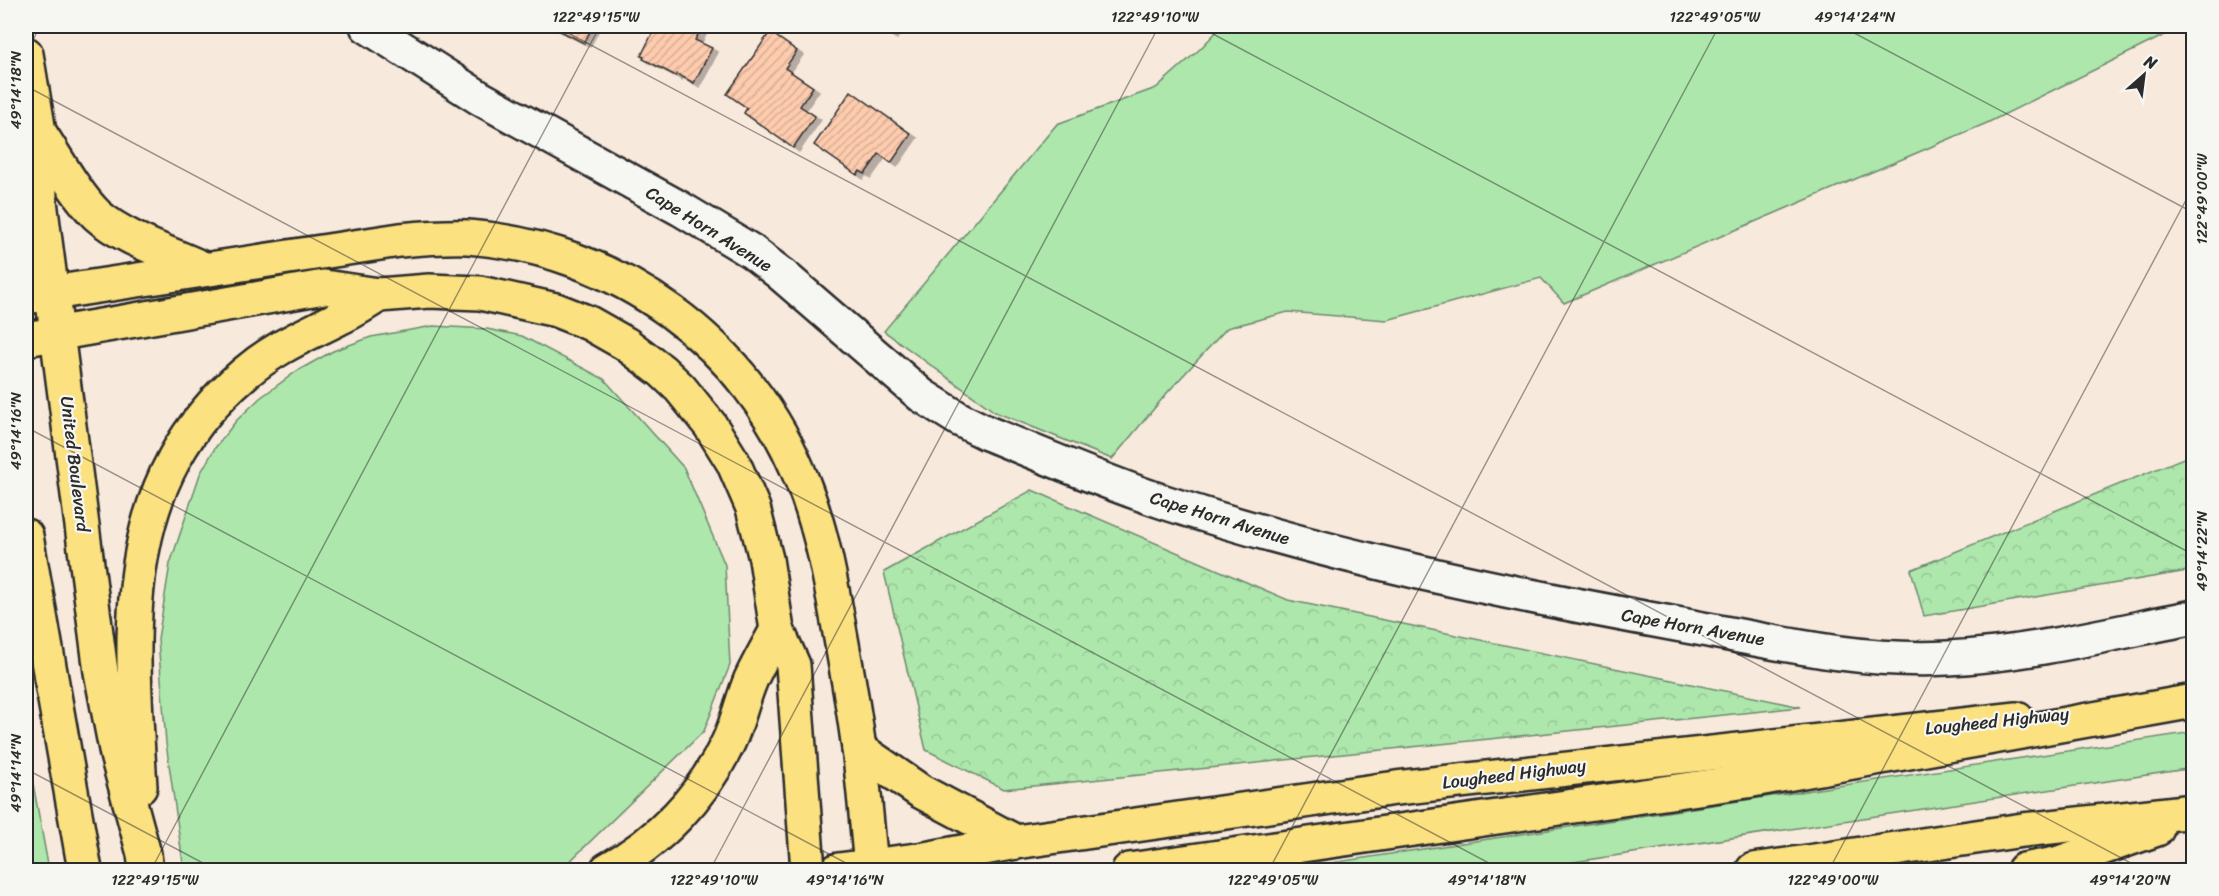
<svg xmlns="http://www.w3.org/2000/svg" width="2219" height="896" font-family="Sriracha,sans-serif">
<defs>
<pattern id="forest-crowns" width="20" height="18" patternUnits="userSpaceOnUse" patternTransform="scale(1.5)"><rect width="20" height="18" fill="#ade7ac"/><path d="M2 6a3 3 0 1 1 6 0M12 15a3 3 0 1 1 6 0" fill="none" stroke="#95c694"/></pattern>
<pattern id="building-hatch" width="6" height="6" patternUnits="userSpaceOnUse" patternTransform="scale(1.5)"><rect width="6" height="6" fill="#fdcbad"/><path d="M-1 1l2-2M0 6l6-6M5 7l2-2" fill="none" stroke="#d9ae95"/></pattern>
<filter id="shadow"><feDropShadow dx="6" dy="4" stdDeviation="0" flood-color="#0004"/></filter>
</defs>
<rect width="100%" height="100%" fill="#f8e9dd"/>
<filter id="ink" filterUnits="userSpaceOnUse"><feTurbulence type="fractalNoise" baseFrequency=".0167" numOctaves="2"/><feDisplacementMap in="SourceGraphic" scale="12" xChannelSelector="R" yChannelSelector="G"/><feConvolveMatrix kernelMatrix="1 2 1 2 8 2 1 2 1" color-interpolation-filters="sRGB"/></filter>
<g filter="url(#ink)">
<g fill="#ade7ac" stroke="#6c896c" stroke-width="1.5">
<polygon points="1222,26 2183,26 1987,123 1564,303 1541,278 1387,320 1288,312 1227,328 1167,393 1112,459 995,412 884,331 1057,124 1156,88 1200,49"/>
<polygon points="433,326 487,329 522,336 604,379 684,468 725,565 730,665 704,731 566,865 545,870 184,870 166,743 158,639 170,564 200,474 215,448 236,421 260,398 297,371 333,351 371,337"/>
<polygon points="2193,732 2193,768 1521,870 1285,870"/>
<polygon points="26,741 26,746 49,870 26,870"/>
<polygon points="2193,861 2193,870 2142,870"/>
</g>
<g fill="url(#forest-crowns)" stroke="#6c896c" stroke-width="1.5">
<polygon points="2193,454 2193,570 1924,616 1911,570"/>
<polygon points="1032,490 1288,600 1801,707 1004,789 926,750 884,572"/>
</g>
<g fill="url(#building-hatch)" stroke="#2b2b2b" stroke-width="1.5" filter="url(#shadow)">
<polygon points="551,26 593,26 584,43"/>
<polygon points="656,26 703,26 695,40 712,48 694,83 677,74 676,76 643,59 644,57 641,56"/>
<polygon points="866,26 896,26 891,35 875,26 873,29"/>
<polygon points="770,32 797,51 785,68 813,87 800,106 815,116 793,148 744,113 747,108 727,94"/>
<polygon points="851,91 911,134 891,163 879,154 865,174 860,171 857,175 814,145"/>
</g>
<g fill="none" stroke-linecap="round" stroke-linejoin="round">
<defs>
<path id="minor" d="M367,26L480,98L681,209L751,251L781,274L921,395L959,419L987,433C1047,457 1106,483 1167,503C1332,557 1506,593 1676,624C1765,640 1857,663 1948,658C2030,654 2113,633 2194,617"/>
<g id="major">
<polyline points="26,54 39,132 40,201 44,233 101,672 117,755 144,854 146,870"/>
<path d="M39,132C56,157 76,195 97,215C122,238 172,254 204,269"/>
<path d="M26,297L400,240C422,238 445,236 468,237C616,248 750,343 803,483C822,531 831,582 840,633C847,671 854,710 859,749C864,788 867,827 871,866L869,870"/>
<polyline points="26,339 324,287 379,295 429,291 480,293 556,310 589,323 626,344 662,371 680,388 710,425 733,462 753,508 766,559 777,630 793,665 808,870"/>
<polyline points="26,536 85,870"/>
<polyline points="859,749 920,791 1016,842"/>
<path d="M140,787C131,633 114,484 245,373C277,346 304,336 339,318C353,312 366,303 379,295"/>
<path d="M607,870C660,841 702,797 728,743C738,722 742,700 751,679C759,662 768,646 777,630"/>
<polyline points="838,870 925,859 1016,842 1396,788 2017,719"/>
<polyline points="1753,870 2023,830 2194,811"/>
<polyline points="2024,870 2056,864 2157,829"/>
</g>
<polyline id="highway" points="1129,870 1747,781 2194,701"/>
</defs>
<use href="#minor" stroke="#2b2b2b" stroke-width="38"/>
<use href="#major" stroke="#2b2b2b" stroke-width="38"/>
<use href="#highway" stroke="#2b2b2b" stroke-width="38"/>
<use href="#minor" stroke="#f6f6f2" stroke-width="33"/>
<use href="#major" stroke="#fbe180" stroke-width="33"/>
<use href="#highway" stroke="#fbe180" stroke-width="33"/>
</g>
</g>
<path fill="none" stroke="#2b2b2b" stroke-width="1.5" stroke-opacity="0.45" d="M555,26L2144,870M1198,26L2194,555M1841,26L2194,213M26,54L40,26M26,86L1502,870M26,427L859,870M26,769L216,870M151,870L600,26M710,870L1159,26M1269,870L1719,26M1829,870L2194,185"/>
<g text-anchor="middle" dominant-baseline="central" stroke-width="4.5" stroke-linejoin="round" paint-order="stroke">
<g font-size="18" fill="#2b2b2b" stroke="#f6f6f2">
<text transform="translate(709 229) rotate(32)">Cape Horn Avenue</text>
<text transform="translate(75 464) rotate(83)">United Boulevard</text>
<text transform="translate(1220 518) rotate(17)">Cape Horn Avenue</text>
<text transform="translate(1693 627) rotate(10)">Cape Horn Avenue</text>
<text transform="translate(1997 721) rotate(-6)">Lougheed Highway</text>
<text transform="translate(1514 774) rotate(-7)">Lougheed Highway</text>
</g>
</g>
<rect width="2219" height="896" fill="none" stroke="#f6f6f2" stroke-width="66"/>
<g transform="translate(2144 75) rotate(28)" stroke="#f6f6f2" stroke-width="4.5" paint-order="stroke">
<path d="M0-4.5L10 22L0 15L-10 22Z" fill="#2b2b2b"/>
<text y="-9" font-size="16" font-weight="bold" text-anchor="middle" fill="#2b2b2b">N</text>
</g>
<rect x="33" y="33" width="2153" height="830" fill="none" stroke="#2b2b2b" stroke-width="2"/>
<g font-size="15" text-anchor="middle" fill="#2b2b2b">
<text x="596" y="22">122°49'15"W</text>
<text x="1155" y="22">122°49'10"W</text>
<text x="1715" y="22">122°49'05"W</text>
<text x="1855" y="22">49°14'24"N</text>
<text transform="translate(16 90) rotate(-90)" y="5">49°14'18"N</text>
<text transform="translate(2202 199) rotate(-90)" y="5">122°49'00"W</text>
<text transform="translate(16 431) rotate(-90)" y="5">49°14'16"N</text>
<text transform="translate(2202 551) rotate(-90)" y="5">49°14'22"N</text>
<text transform="translate(16 773) rotate(-90)" y="5">49°14'14"N</text>
<text x="155" y="885">122°49'15"W</text>
<text x="714" y="885">122°49'10"W</text>
<text x="845" y="885">49°14'16"N</text>
<text x="1273" y="885">122°49'05"W</text>
<text x="1487" y="885">49°14'18"N</text>
<text x="1833" y="885">122°49'00"W</text>
<text x="2130" y="885">49°14'20"N</text>
</g>
</svg>
